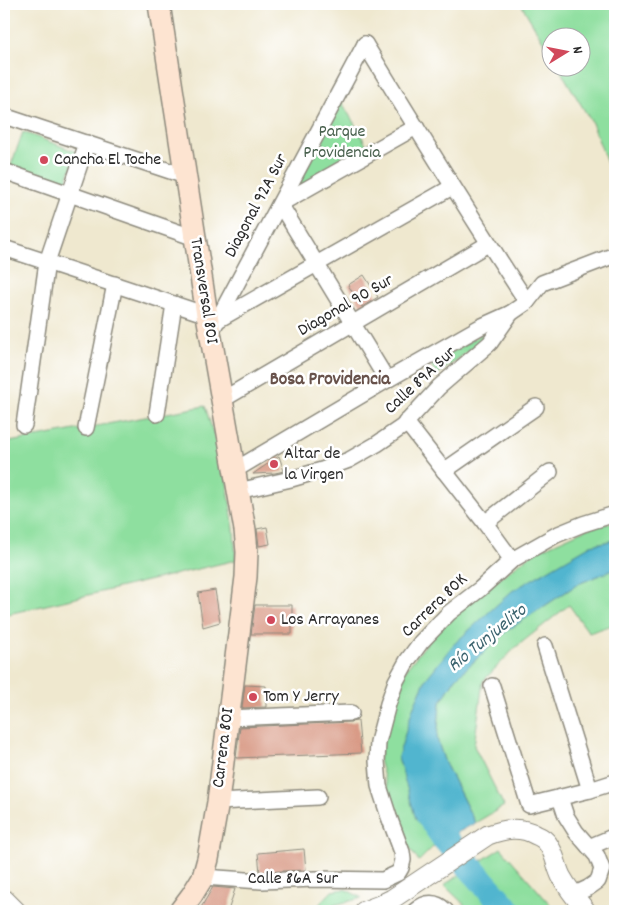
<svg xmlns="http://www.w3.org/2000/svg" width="619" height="915" font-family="Dekko,sans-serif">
<rect width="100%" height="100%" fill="#fff"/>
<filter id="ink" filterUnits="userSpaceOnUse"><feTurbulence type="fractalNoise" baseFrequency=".02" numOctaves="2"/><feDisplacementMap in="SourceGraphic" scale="10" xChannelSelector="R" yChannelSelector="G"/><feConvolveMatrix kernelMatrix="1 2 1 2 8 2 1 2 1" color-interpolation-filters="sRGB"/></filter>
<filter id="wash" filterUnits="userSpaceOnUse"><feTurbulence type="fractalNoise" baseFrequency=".0096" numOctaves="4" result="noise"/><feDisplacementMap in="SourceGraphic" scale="20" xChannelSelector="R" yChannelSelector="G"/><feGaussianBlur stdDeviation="1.12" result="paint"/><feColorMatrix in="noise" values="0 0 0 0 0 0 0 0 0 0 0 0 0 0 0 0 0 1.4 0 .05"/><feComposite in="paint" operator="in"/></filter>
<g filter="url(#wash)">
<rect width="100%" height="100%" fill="#efe8cf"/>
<g fill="#8edf9f" stroke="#5c8565">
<polygon points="521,4 615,4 615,185 592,123 559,68 582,68 582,38 552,38 551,55"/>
<polygon points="340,99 369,149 294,194"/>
<polygon points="23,132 77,152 64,187 10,168"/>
<polygon points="496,325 487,337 437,375 431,365"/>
<polygon points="205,406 226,475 234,529 236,560 4,615 4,443"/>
<polygon points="615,522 615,540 591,545 426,679 413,708 399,757 416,819 435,845 419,861 402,839 379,760 396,682 450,614 535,552 586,529"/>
<polygon points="615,569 615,624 589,633 569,605 516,647 483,681 474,746 504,806 475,823 445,763 437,739 440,703 456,678 508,630 578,584"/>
<polygon points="501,848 549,903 557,911 471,911 444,885"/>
<polygon points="345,889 362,898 314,910 332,891"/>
</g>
<polygon fill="#51b5cf" stroke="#3e707d" points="615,540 615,569 578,584 508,630 456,678 440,703 437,739 445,763 475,823 435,845 416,819 398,757 413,708 426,679 453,645 512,591 591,545"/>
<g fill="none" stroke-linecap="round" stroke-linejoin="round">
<polyline stroke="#51b5cf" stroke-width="26" points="427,809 429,816 444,838 509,911"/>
</g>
<g id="blocks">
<g fill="#d99b87">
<polygon points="364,275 378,297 362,307 348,285"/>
<polygon points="279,456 284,471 275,473 253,474"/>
<polygon points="267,527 270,544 259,546 257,529"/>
<polygon points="215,590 220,622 203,627 198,593"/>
<polygon points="255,605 292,605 292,634 251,634"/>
<polygon points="245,685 266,686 266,707 242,708"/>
<polygon points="356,721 358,721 361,753 236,758 240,727 351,722"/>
<polygon points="304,849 306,870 260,872 258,853"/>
<polygon points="213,887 235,889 228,911 199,911"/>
</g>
</g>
</g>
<g filter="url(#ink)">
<use href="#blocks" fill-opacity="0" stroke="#8d8a7d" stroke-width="1"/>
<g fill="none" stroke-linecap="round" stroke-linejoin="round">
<defs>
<g id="minor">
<path d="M365,44C418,131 471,217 527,302"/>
<polyline points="4,116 185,176"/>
<polyline points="4,171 195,238"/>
<polyline points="4,248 207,315"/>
<polyline points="218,320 452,187"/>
<polyline points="210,334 365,44"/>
<polyline points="387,380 280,204 416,127"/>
<polyline points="222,400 488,244"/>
<polyline points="157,414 174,304"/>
<polyline points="406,422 485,523 512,560"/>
<polyline points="24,425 47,262 87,143"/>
<polyline points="86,428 115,284"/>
<polyline points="235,470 387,380 480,327 511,313"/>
<polyline points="444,471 536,407"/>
<polyline points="238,491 291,479 322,470 349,460 377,444 402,427 439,387 490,343 511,313 527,302 542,283 615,255"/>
<polyline points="485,523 550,472"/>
<polyline points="545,646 590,790"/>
<polyline points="492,686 529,805 590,790 615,782"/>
<polyline points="228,718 351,713"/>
<polyline points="560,798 566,816 576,832 597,856 602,869 598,881 588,888 573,895"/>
<polyline points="218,802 318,797"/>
<polyline points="589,847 615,836"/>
<polyline points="203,877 261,881 316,879 383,880 398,873 401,868 403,860 402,852 389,817 379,786 377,761 378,742 388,704 396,681 407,661 421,642 449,613 480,589 512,560 556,535 583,524 615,514"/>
<path d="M415,911C426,901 436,901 446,911"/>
</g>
<g id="tertiary">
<polyline points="4,899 16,911"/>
<path d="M364,911L380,905L392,899L488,835C505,829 520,826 536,835C541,837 545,839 548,844C555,853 556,866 561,876C568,889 577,900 586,911"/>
</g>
<polyline id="secondary" points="159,4 207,315 245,530 247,552 246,577 218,802 208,859 203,877 192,895 180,911"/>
</defs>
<use href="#minor" stroke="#8d8a7d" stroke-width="18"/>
<use href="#tertiary" stroke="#8d8a7d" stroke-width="21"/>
<use href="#secondary" stroke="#8d8a7d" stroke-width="24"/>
<use href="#minor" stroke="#fff" stroke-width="15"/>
<use href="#tertiary" stroke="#fff" stroke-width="19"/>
<use href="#secondary" stroke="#fde4d1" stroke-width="21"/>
</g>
</g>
<g fill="#d1495b" stroke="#fff" stroke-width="2">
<circle cx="44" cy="160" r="5"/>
<circle cx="274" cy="464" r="5"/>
<circle cx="271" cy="620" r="5"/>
<circle cx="253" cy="697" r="5"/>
</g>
<g text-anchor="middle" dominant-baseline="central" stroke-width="5" stroke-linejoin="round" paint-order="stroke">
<g font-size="18" fill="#49614e" stroke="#fff">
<text x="342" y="132">Parque<tspan x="342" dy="21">Providencia</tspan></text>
</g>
<g font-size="18" fill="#2b2b2b" stroke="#fff" text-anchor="start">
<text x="54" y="160">Cancha El Toche</text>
<text x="284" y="454">Altar de<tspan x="284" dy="21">la Virgen</tspan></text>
<text x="281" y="620">Los Arrayanes</text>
<text x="263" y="697">Tom Y Jerry</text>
</g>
<g font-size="18" fill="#2b2b2b" stroke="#fff">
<text transform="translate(257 206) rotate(-62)">Diagonal 92A Sur</text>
<text transform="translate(203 291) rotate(81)">Transversal 80I</text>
<text transform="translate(346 306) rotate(-30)">Diagonal 90 Sur</text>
<text transform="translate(421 381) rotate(-43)">Calle 89A Sur</text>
<text transform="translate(435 606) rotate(-44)">Carrera 80K</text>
<text transform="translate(224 748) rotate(-83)">Carrera 80I</text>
<text x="293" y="879">Calle 86A Sur</text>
</g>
<g font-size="19" font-weight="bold" fill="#68524b" stroke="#fff">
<text x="330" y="380">Bosa Providencia</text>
</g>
<g font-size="19" font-style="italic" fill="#3a626d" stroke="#fff">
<text transform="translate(488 639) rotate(-39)">Río Tunjuelito</text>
</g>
</g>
<rect width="619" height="915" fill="none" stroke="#fff" stroke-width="20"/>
<g transform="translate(566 52) rotate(80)"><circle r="24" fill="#ffffff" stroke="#aaaaaa"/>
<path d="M0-4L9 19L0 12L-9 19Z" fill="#d1495b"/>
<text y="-8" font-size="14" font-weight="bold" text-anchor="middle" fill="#2b2b2b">N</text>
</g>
</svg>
